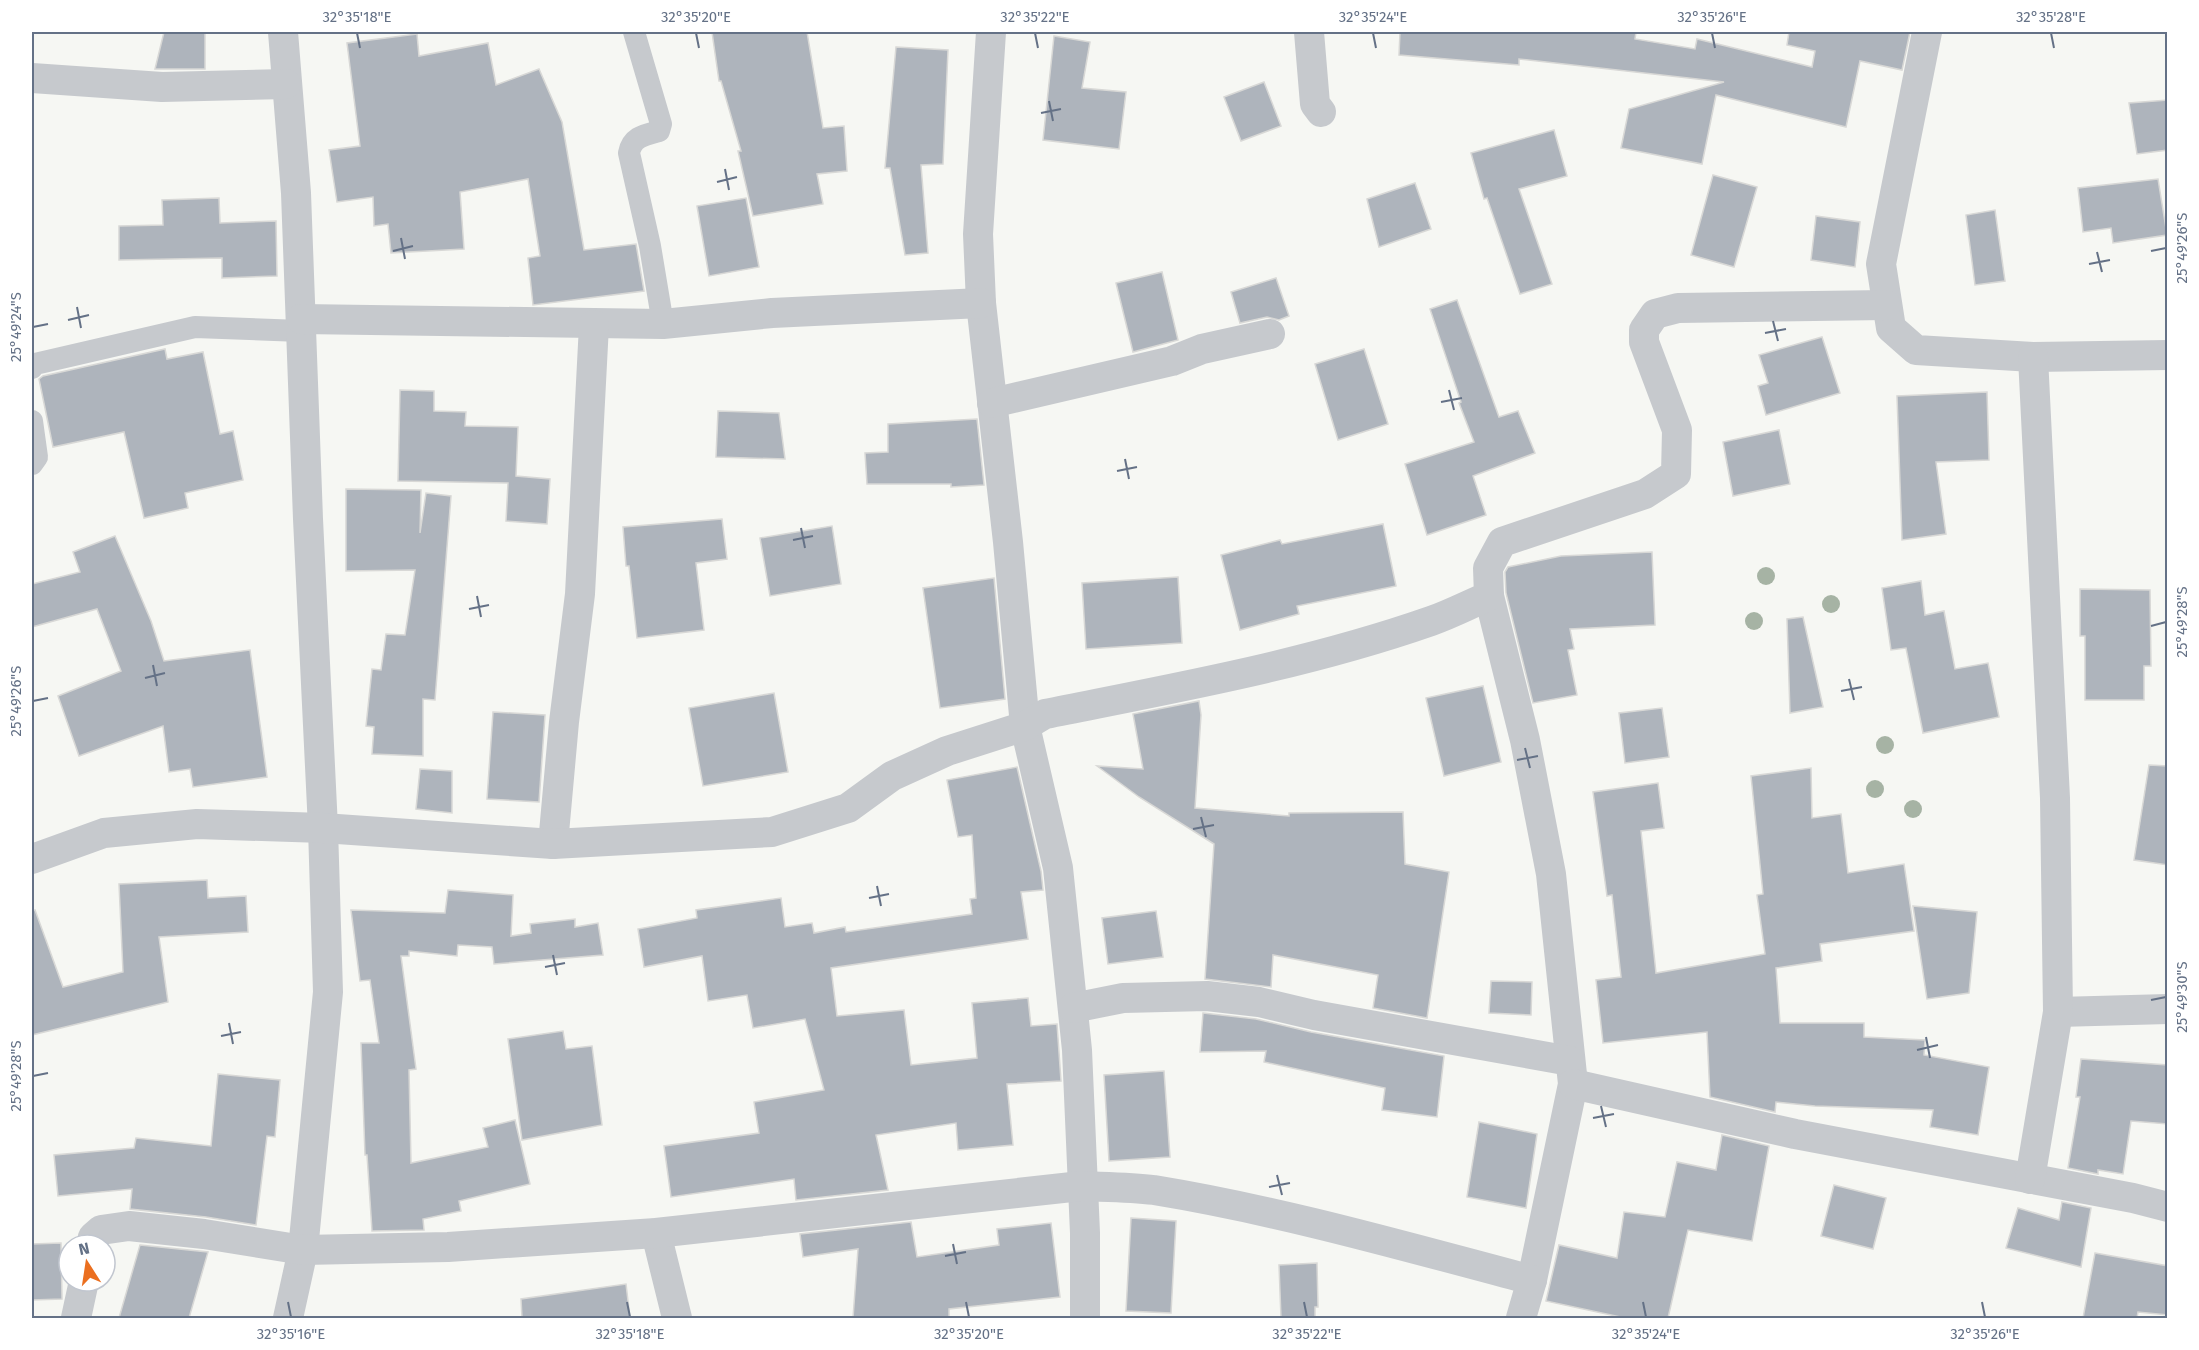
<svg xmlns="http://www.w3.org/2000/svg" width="2199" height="1350" font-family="'Fira Sans',sans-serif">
<rect width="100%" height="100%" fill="#f6f7f3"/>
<g fill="#aeb4bc" stroke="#d8d8d6" stroke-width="1.5">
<polygon points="164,32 205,32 205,69 155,69"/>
<polygon points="712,32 807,32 823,128 844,126 847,171 817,174 823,204 753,216 738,151 741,151 721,81 719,81"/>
<polygon points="1400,32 1636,32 1635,39 1695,49 1697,39 1812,67 1815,51 1787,45 1789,32 1910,32 1902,70 1860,61 1846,127 1716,95 1702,164 1621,148 1629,109 1724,82 1519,59 1519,65 1399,55"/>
<polygon points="417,34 419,56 488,43 496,85 539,69 562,122 584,250 636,244 644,291 533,305 528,258 540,256 528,179 460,192 464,249 391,253 388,224 374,226 373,197 337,202 329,150 360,146 347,43"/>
<polygon points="1054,36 1090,42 1082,88 1126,92 1119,149 1043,140"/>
<polygon points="896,47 948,50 943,164 921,165 928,253 905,255 890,168 885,168"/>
<polygon points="1264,82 1281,126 1241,141 1224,97"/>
<polygon points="2168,100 2168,150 2137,154 2129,103"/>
<polygon points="1554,130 1567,176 1519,189 1552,284 1520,294 1487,198 1484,199 1471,153"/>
<polygon points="1713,175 1757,187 1734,267 1691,255"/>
<polygon points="2158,179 2167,235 2113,243 2111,228 2083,232 2078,188"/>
<polygon points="1415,183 1431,229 1379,247 1367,199"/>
<polygon points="219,198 220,223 276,221 277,276 222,278 222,258 119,260 119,226 163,225 162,200"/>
<polygon points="746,198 759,267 709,276 697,206"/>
<polygon points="1995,210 2005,281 1975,285 1966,215"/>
<polygon points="1816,216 1860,222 1855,267 1811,260"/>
<polygon points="1162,272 1178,340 1133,352 1116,283"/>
<polygon points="1276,278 1289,316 1279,320 1267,317 1240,323 1231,292"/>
<polygon points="1457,300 1499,417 1518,411 1535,453 1473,476 1486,515 1427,535 1405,464 1474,442 1459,403 1461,402 1430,309"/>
<polygon points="1822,337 1840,393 1766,415 1758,386 1768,383 1759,355"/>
<polygon points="165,349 167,359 203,352 220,434 233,431 243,480 185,493 188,508 144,518 124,432 53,447 39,379 43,376"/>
<polygon points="1364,349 1388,424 1338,440 1315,364"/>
<polygon points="400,390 434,391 434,411 466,412 465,426 518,427 516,476 550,479 547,524 506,521 508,483 398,481"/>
<polygon points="1987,392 1989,460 1936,462 1946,534 1902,540 1897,396"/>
<polygon points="718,411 779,413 785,459 716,457"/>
<polygon points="977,419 984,485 951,487 951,484 867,484 865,453 888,452 888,424"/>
<polygon points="1779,430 1790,484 1733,496 1723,442"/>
<polygon points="346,489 421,490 420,533 426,493 451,496 435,700 423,699 423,756 372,754 374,727 366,726 372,669 381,670 386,634 405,635 415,570 346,571"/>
<polygon points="722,519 727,559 696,563 704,630 637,638 629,566 626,566 623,527"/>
<polygon points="1383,524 1396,586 1297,606 1299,614 1240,630 1221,555 1280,540 1282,544"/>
<polygon points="832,526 841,584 770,596 760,538"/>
<polygon points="115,536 151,621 164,661 250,650 267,777 193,787 190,769 169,772 163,726 79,756 58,696 121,671 97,609 32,627 32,584 80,572 73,552"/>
<polygon points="1652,552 1655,625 1570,629 1574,649 1568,650 1577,695 1533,703 1506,593 1505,572 1508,567 1561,556"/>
<polygon points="1178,577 1182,643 1086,649 1082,583"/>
<polygon points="994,578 1005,699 940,708 923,588"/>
<polygon points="1921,581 1925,615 1944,611 1955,669 1988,663 1999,717 1923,733 1906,648 1891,650 1882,588"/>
<polygon points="2080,589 2150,590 2151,666 2144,666 2144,700 2085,700 2085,636 2080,636"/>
<polygon points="1803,617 1823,707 1790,713 1787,619"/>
<polygon points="1483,686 1501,762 1444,776 1426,698"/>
<polygon points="774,693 788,772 703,786 689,708"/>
<polygon points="1199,701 1201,715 1195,808 1289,816 1289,813 1403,812 1405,864 1449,872 1427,1018 1373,1008 1378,975 1273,955 1271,987 1205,979 1214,844 1139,797 1097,766 1143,769 1133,714"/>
<polygon points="1662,708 1669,757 1625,763 1619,713"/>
<polygon points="493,712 545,715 539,802 487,799"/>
<polygon points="2149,765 2168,766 2168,865 2134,860"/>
<polygon points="1017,767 1041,871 1043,890 1021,892 1028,939 831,968 837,1016 904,1010 911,1065 977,1058 972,1003 1028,998 1031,1026 1057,1024 1061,1081 1007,1084 1013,1145 958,1150 956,1123 876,1135 888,1190 796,1200 794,1179 671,1197 664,1146 759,1133 754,1102 824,1090 805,1019 753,1028 747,995 708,1001 702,956 644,967 638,929 697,918 696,910 781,898 785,927 812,923 814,933 845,927 846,932 972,914 970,899 976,898 972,835 958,837 947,780"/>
<polygon points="1811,768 1812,818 1841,814 1848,873 1904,864 1914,931 1820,944 1822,961 1776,968 1780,1023 1864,1023 1864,1037 1925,1040 1924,1055 1989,1067 1978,1135 1930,1127 1933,1110 1815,1106 1776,1102 1775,1112 1710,1097 1707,1032 1603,1043 1596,980 1621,977 1612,895 1607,896 1593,792 1658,783 1664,828 1641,831 1656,973 1765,954 1757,895 1763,894 1751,776"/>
<polygon points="420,769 452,771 452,813 416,809"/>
<polygon points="207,880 208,898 246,896 248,932 159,937 168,1002 32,1035 32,911 35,910 63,987 123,972 119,884"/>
<polygon points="448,890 513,895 511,936 531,933 530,924 575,919 575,927 598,923 603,955 494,964 492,947 458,945 457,956 409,951 409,956 401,956 416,1069 409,1070 411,1163 488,1147 483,1128 515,1120 530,1184 459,1201 461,1211 423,1219 424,1230 372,1231 367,1155 365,1155 361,1043 379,1043 370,980 360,981 351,910 445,913"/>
<polygon points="1913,906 1977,912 1969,993 1927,999"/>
<polygon points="1156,911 1163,957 1108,964 1102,918"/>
<polygon points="1491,981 1532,982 1531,1015 1489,1013"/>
<polygon points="1203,1013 1256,1019 1311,1032 1444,1056 1437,1117 1382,1110 1385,1088 1264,1062 1266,1051 1200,1052"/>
<polygon points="563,1031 566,1049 592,1046 602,1125 522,1140 508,1039"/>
<polygon points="2081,1059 2168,1065 2168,1124 2131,1121 2123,1174 2098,1170 2098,1174 2068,1168 2080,1097 2076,1097"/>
<polygon points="1164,1071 1170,1157 1109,1161 1104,1075"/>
<polygon points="218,1074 280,1080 275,1137 267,1136 256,1225 206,1217 130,1209 132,1189 58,1196 54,1155 134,1148 136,1138 211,1146"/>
<polygon points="1479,1122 1537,1134 1526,1208 1467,1197"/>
<polygon points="1722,1135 1769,1146 1752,1241 1688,1230 1668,1318 1625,1318 1546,1301 1559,1245 1617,1258 1624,1212 1665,1217 1677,1162 1716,1170"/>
<polygon points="1834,1185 1886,1198 1873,1249 1821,1236"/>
<polygon points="2062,1202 2091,1208 2081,1267 2006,1248 2018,1208 2059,1220"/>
<polygon points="1131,1218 1176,1221 1171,1313 1126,1311"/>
<polygon points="911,1222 917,1257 999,1245 997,1229 1051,1223 1060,1297 949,1309 949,1318 853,1318 858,1249 803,1257 800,1234"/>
<polygon points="61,1243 62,1299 32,1300 32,1244"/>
<polygon points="140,1245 208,1252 189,1318 119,1318"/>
<polygon points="2095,1253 2168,1266 2168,1315 2138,1312 2137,1318 2083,1318"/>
<polygon points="1317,1263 1318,1307 1315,1307 1315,1318 1281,1318 1279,1265"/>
<polygon points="626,1284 630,1318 522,1318 521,1299"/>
</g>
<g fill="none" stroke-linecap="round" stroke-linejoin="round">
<g stroke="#c6c9cd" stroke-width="22">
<path d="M634,32L661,124L659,131C644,135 632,137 629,153L650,246L663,324"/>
<polyline points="32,368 35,364 195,327 301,331"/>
<polyline points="32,421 37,457 32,464"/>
</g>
<g stroke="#c6c9cd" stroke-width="30">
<polyline points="283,32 296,193 308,519 323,828 328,992 303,1250 288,1318"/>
<polyline points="991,32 978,234 981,303 1008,542 1025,726 1058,868 1077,1050 1085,1233 1085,1318"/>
<polyline points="1309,32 1315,104 1321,112"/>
<polyline points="1927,32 1881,264 1891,328 1916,350 2033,357 2168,355"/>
<polyline points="32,78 162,87 286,84"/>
<polyline points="301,319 663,324 772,313 981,303"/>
<polyline points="992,403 1172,361 1202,349 1270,334"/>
<polyline points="1489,596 1525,740 1551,874 1573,1084 1532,1280 1521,1318"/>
<polyline points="553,844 564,722 580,594 594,325"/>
<path d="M32,859L104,833L197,824L323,828L553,844L772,832L848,808L892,776L947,751L1025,726L1045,714C1174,688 1305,665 1431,621C1451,614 1470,604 1489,596L1488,568L1502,542L1645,494L1676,474L1677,430L1644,342V330L1655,314L1678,308L1886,305"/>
<polyline points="1073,1008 1123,998 1207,996 1259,1002 1314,1015 1570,1061"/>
<polyline points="2058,1012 2168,1009"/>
<polyline points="1573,1084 1795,1134 2133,1198 2168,1207"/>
<polyline points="2030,1179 2058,1012 2055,798 2033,357"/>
<polyline points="656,1233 677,1318"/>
<path d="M91,1245L93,1237L101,1230L129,1226L204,1234L303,1250L448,1247L656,1233L1081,1186C1105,1187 1131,1187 1154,1190C1282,1211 1407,1247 1532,1280"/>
<polyline points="76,1318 84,1281"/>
</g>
</g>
<g fill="#a6b3a4">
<circle cx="1766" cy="576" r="9"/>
<circle cx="1831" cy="604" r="9"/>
<circle cx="1754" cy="621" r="9"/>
<circle cx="1885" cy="745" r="9"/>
<circle cx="1875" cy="789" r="9"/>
<circle cx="1913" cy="809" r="9"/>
</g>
<path fill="none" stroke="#647186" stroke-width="2" d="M357,33L360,48M696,33L699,48M1035,33L1038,48M1373,33L1376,48M1712,33L1715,48M2051,33L2054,48M1049,101L1053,121M1041,113L1061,109M725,169L729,190M717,182L737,177M401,238L405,259M393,251L413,246M2151,251L2166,248M2097,252L2102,272M2089,264L2110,260M77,307L81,328M68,320L89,315M1773,321L1778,341M33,327L48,324M1765,333L1786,329M1449,390L1454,410M1441,402L1462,398M1125,459L1129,479M1117,471L1137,467M801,528L805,548M793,540L813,536M477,596L481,617M469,609L489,605M2151,626L2166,622M153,665L157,686M145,678L165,673M1849,679L1854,700M1841,691L1862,687M33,701L48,698M1525,748L1530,768M1517,760L1538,756M1201,817L1206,837M1193,829L1214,825M877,886L881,906M869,898L889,894M553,955L557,975M545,967L565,963M2151,1000L2166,997M229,1023L233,1044M221,1036L241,1032M1926,1037L1930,1058M1917,1050L1938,1045M33,1076L48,1073M1601,1106L1606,1127M1593,1118L1614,1114M1277,1175L1282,1195M1269,1187L1290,1183M953,1244L957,1264M945,1256L966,1252M288,1302L291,1317M627,1302L630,1317M966,1302L969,1317M1304,1302L1307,1317M1643,1302L1646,1317M1982,1302L1985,1317"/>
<rect width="2199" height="1350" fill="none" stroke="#ffffff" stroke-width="66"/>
<g transform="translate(87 1263) rotate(348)"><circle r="28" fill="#ffffff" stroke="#c1c6cf" stroke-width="1.5"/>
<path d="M0-4.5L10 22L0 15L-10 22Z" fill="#eb6f1f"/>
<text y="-9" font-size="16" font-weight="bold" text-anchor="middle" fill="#647186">N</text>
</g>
<rect x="33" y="33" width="2133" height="1284" fill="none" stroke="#647186" stroke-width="2"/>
<g font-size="15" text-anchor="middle" fill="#647186">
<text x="357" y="22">32°35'18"E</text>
<text x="696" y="22">32°35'20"E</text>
<text x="1035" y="22">32°35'22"E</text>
<text x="1373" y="22">32°35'24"E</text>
<text x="1712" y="22">32°35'26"E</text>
<text x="2051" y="22">32°35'28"E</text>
<text transform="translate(2182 248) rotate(-90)" y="5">25°49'26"S</text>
<text transform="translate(16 327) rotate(-90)" y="5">25°49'24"S</text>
<text transform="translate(2182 622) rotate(-90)" y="5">25°49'28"S</text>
<text transform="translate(16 701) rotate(-90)" y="5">25°49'26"S</text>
<text transform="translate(2182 997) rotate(-90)" y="5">25°49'30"S</text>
<text transform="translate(16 1076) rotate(-90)" y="5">25°49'28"S</text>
<text x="291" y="1339">32°35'16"E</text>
<text x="630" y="1339">32°35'18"E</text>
<text x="969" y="1339">32°35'20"E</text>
<text x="1307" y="1339">32°35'22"E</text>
<text x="1646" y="1339">32°35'24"E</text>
<text x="1985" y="1339">32°35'26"E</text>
</g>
</svg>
